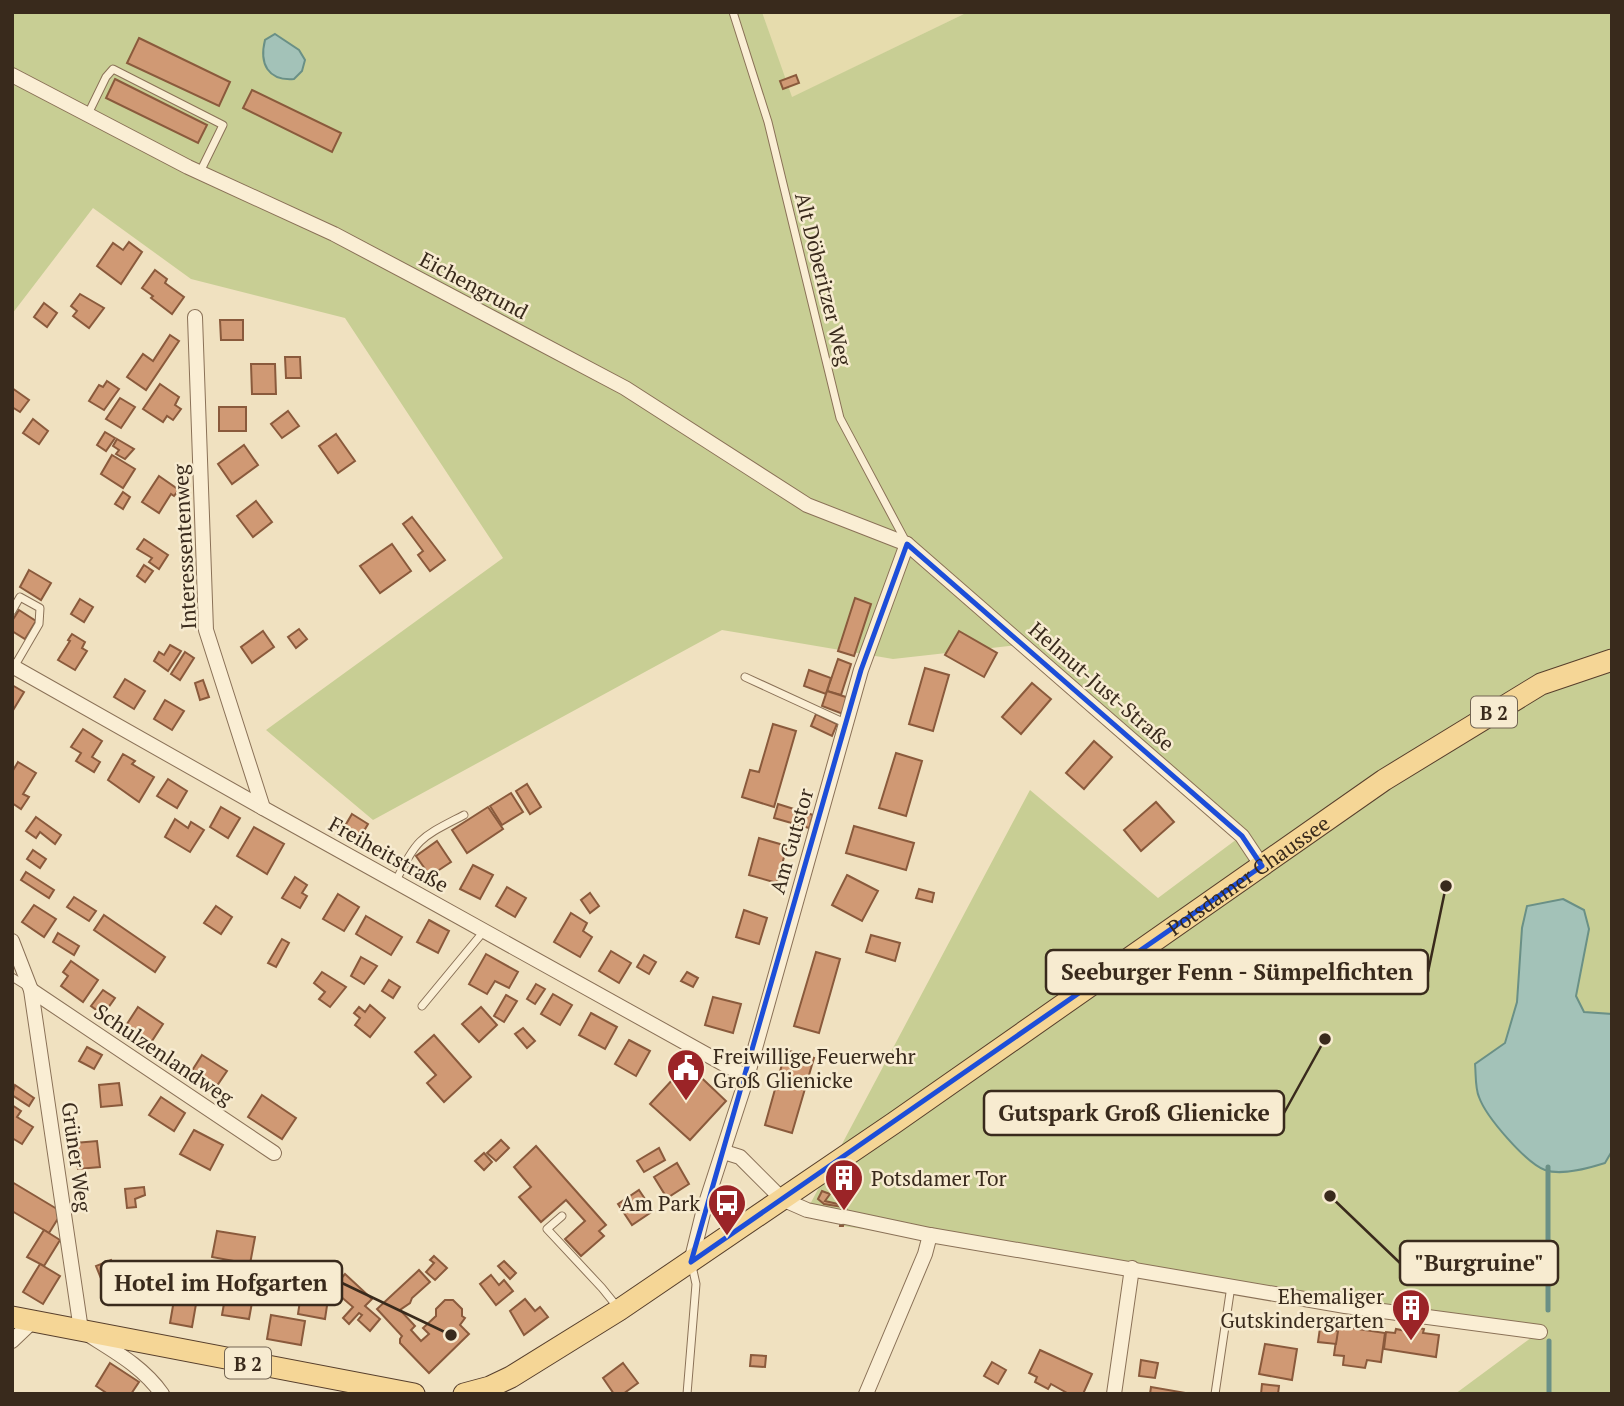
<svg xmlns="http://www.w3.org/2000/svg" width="1624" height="1406" font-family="'PT Serif',serif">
<rect width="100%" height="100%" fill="#f0e1c0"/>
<polygon fill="#e6dcad" points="762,12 968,12 791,98"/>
<polygon fill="#c8ce94" points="12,12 762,12 792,97 968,12 1612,12 1612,1394 1455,1394 1539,1332 1111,1265 843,1226 845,1218 807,1210 1030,790 1158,898 1241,836 1028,644 893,659 722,630 373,820 266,730 503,558 345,318 191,279 93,208 12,314"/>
<g fill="#a3c2b8" stroke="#6a9086" stroke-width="2">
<path d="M275,34L299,50L305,60L302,71L294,79C268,81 259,64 265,40Z"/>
<path d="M1563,899L1584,910L1589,929L1576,996L1584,1012L1612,1014V1151L1605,1163C1589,1168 1562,1176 1545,1170C1526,1163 1486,1117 1479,1097C1475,1088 1476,1074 1475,1064L1505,1043L1517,1002L1522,928L1527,906Z"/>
</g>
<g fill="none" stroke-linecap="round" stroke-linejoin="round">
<g stroke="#6a9086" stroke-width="5">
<polyline points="1548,1167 1548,1310"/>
<polyline points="1549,1341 1549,1394"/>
</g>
</g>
<g fill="#d09974" stroke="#8a5a3c" stroke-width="2">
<polygon points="139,38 230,82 219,106 127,63"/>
<polygon points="796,75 799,83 783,89 780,81"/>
<polygon points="115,79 207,125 198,143 106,98"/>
<polygon points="252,90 341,133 332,152 243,108"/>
<polygon points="129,242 142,252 121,284 97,266 113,243 123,250"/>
<polygon points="155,270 167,279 165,283 184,297 172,314 151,298 153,296 142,288"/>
<polygon points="80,294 104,308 89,328 73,316 77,311 71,306"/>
<polygon points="44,303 57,313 47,327 34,317"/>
<polygon points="220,320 243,320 243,340 221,340"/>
<polygon points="170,335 179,341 146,390 127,377 143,354 153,361"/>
<polygon points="285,357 300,357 301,378 286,378"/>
<polygon points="251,364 275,364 276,394 252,394"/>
<polygon points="107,381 119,389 104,410 89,401 99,385 103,387"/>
<polygon points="160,384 179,397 175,405 181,409 173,420 167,416 163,422 143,409"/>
<polygon points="12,388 29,400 20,412 12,407"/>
<polygon points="120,398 135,407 121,428 106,419"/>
<rect x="219" y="407" width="27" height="24"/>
<polygon points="288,411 299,426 282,438 271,424"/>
<polygon points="33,419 48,431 39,444 23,433"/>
<polygon points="105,432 115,438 106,451 97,445"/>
<polygon points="336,434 355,461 338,473 319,446"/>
<polygon points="117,439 134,449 125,459 116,454 119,450 113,446"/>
<polygon points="244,445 258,465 232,484 218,464"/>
<polygon points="112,455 135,469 123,488 101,474"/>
<polygon points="159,476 179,490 174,496 171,494 159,513 142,502"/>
<polygon points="123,492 130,497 123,509 115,504"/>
<polygon points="256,501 272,522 253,537 237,516"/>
<polygon points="412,517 445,560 430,571 418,555 423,551 403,524"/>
<polygon points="144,539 168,555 159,569 149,562 152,558 137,549"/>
<polygon points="392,544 411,571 380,593 360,566"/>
<polygon points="144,565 153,571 145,582 137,576"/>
<polygon points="29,570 51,583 41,600 20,587"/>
<polygon points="855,598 871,604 854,656 838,651"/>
<polygon points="80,599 93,607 84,622 71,614"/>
<polygon points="19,610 36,621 25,639 12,631 12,621"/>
<polygon points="299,629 307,639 296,648 288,637"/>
<polygon points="263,631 274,647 252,663 241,647"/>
<polygon points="959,631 997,653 984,677 945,655"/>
<polygon points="72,634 85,642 82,648 87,651 75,670 58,660 70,641 68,640"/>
<polygon points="170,645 181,651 168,671 154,661 159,652 164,655"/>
<polygon points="185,652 194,658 180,680 171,674"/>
<polygon points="838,659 851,664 841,695 827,691"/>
<polygon points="925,668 949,675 933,731 909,724"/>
<polygon points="809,670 831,678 826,694 804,686"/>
<polygon points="125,679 145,691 134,709 114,697"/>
<polygon points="203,680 209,697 200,700 195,683"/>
<polygon points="1032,683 1051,699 1021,734 1002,717"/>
<polygon points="12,685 24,692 12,712"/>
<polygon points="827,691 849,698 843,714 822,706"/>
<polygon points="165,700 184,711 172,730 154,719"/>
<polygon points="816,714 837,724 832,736 811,726"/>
<polygon points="773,724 796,731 774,807 742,797 750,770 759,772"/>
<polygon points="83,729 102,741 92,757 100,762 94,772 76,761 81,753 71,747"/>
<polygon points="1094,741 1112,757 1084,789 1066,773"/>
<polygon points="896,753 922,761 906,816 879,808"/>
<polygon points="123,754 135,761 132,764 154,777 139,802 108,780"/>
<polygon points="18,762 36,773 23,794 29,797 21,809 12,803 12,772"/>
<polygon points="168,779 187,791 177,808 157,796"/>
<polygon points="527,784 541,807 530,814 516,791"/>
<polygon points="511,793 523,812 502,825 490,806"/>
<polygon points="1156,802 1174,822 1141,851 1124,830"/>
<polygon points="778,804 813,815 809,828 774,818"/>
<polygon points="221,807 240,818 228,838 210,827"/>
<polygon points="488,807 503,829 467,853 452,830"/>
<polygon points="352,814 368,824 358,841 342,831"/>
<polygon points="36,817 61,835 55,844 40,832 36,838 26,831"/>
<polygon points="175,819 188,828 191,822 204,830 190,852 165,837"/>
<polygon points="854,826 914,843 906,870 846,853"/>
<polygon points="254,827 284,844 267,874 237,856"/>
<polygon points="759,838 787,846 777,883 749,875"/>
<polygon points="437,841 451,862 430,876 416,856"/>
<polygon points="33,850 46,859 40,868 27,859"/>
<polygon points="473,865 493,875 480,899 460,889"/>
<polygon points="26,872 54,890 49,898 21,880"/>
<polygon points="847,875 878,891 862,921 832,905"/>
<polygon points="295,877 307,885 302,893 307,896 300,908 282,898"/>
<polygon points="507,887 526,898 515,917 496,906"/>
<polygon points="919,889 934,893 932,902 916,898"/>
<polygon points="590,893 599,906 590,913 581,900"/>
<polygon points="338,894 359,907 344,931 323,919"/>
<polygon points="74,897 96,911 89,921 67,907"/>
<polygon points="34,905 56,919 44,937 22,922"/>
<polygon points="216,906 232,917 221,934 204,923"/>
<polygon points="744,910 767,918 759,944 736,937"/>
<polygon points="571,913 587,923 583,931 592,937 580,957 554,942"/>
<polygon points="104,915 165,957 155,972 94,930"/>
<polygon points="366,916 402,937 391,955 356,934"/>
<polygon points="429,920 449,931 438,953 417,942"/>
<polygon points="58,933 79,946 74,955 53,942"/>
<polygon points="871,935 900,943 895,961 866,952"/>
<polygon points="282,939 289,943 276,967 268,963"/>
<polygon points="611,951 631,963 619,983 599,971"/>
<polygon points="816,952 840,959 819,1033 794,1026"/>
<polygon points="486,954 518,972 509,988 495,981 487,994 469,984"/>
<polygon points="644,955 656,962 649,974 637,967"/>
<polygon points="361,957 377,966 364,984 351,976"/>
<polygon points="71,961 98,980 83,1002 61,986 68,976 63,972"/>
<polygon points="322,972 346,987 330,1007 319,999 325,992 314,983"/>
<polygon points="687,972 698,978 693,987 681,981"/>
<polygon points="389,980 400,987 393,998 382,991"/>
<polygon points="536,984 545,989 535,1004 527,999"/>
<polygon points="103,990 115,998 103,1015 91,1006"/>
<polygon points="553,994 572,1005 560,1025 541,1014"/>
<polygon points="506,995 517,1001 504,1022 494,1016"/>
<polygon points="713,997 741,1004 733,1033 705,1025"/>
<polygon points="370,1005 385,1018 370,1037 355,1025 360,1018 354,1013 359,1007 365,1012"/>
<polygon points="138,1007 163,1024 150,1044 125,1027"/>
<polygon points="481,1007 497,1025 479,1042 462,1024"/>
<polygon points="591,1013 617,1027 605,1049 579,1035"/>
<polygon points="523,1028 535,1041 527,1048 515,1034"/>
<polygon points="434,1035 471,1077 444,1102 427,1083 436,1075 415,1052"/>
<polygon points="629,1040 650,1051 636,1076 615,1064"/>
<polygon points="87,1047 102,1055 94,1069 79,1061"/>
<polygon points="786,1050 814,1058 792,1133 765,1125"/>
<polygon points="202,1055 227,1071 212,1093 188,1077"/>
<polygon points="687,1064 726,1101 690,1140 650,1104"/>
<polygon points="119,1083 122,1105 101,1107 99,1085"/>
<polygon points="15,1085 34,1098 29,1106 12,1095"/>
<polygon points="262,1095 296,1118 282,1139 248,1117"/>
<polygon points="161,1097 185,1113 174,1131 149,1115"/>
<polygon points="12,1105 21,1111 17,1117 33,1127 22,1144 12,1138"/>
<polygon points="194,1130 223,1145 210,1170 180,1154"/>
<polygon points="501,1140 509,1148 496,1161 487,1153"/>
<polygon points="97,1141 100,1167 78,1169 75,1143"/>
<polygon points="536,1146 606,1225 599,1231 604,1236 581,1256 565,1239 585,1221 566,1200 541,1222 519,1197 531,1187 514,1167"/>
<polygon points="659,1148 665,1160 644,1172 637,1161"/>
<polygon points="484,1153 492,1162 484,1170 475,1161"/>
<polygon points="677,1163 689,1184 667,1198 654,1177"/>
<polygon points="12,1182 62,1212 49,1233 12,1211"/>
<polygon points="144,1187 145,1195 135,1199 136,1207 127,1208 125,1189"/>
<polygon points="639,1190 653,1211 632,1225 618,1204"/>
<polygon points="822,1191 830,1194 825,1201 847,1206 843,1226 840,1226 843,1207 824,1204 818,1199"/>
<polygon points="44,1230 60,1240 44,1266 27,1257"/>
<polygon points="217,1231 255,1237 250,1264 212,1257"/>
<polygon points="434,1256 447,1268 435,1280 426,1272 434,1263 430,1260"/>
<polygon points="111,1260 118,1275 143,1265 152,1290 136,1297 132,1286 108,1296 96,1266"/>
<polygon points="504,1261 516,1273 510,1279 498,1266"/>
<polygon points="40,1264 60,1276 43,1304 23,1292"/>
<polygon points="419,1270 430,1282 412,1298 410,1303 400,1310 415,1326 411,1330 421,1341 429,1334 423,1328 436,1316 436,1309 445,1300 453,1300 462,1309 462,1316 465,1318 460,1325 469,1334 429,1373 400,1343 400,1339 402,1336 377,1309"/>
<polygon points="345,1274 372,1299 365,1306 380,1319 370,1331 358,1320 362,1315 359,1313 349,1324 343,1318 353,1307 332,1289"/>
<polygon points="491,1275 499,1285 504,1280 513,1291 496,1305 480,1284"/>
<polygon points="228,1281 255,1286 249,1319 222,1315"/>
<polygon points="301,1294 328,1299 325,1319 298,1314"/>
<polygon points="525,1299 535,1311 540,1307 548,1317 524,1335 510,1311"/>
<polygon points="174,1300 196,1304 192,1327 170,1323"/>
<polygon points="271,1315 305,1321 301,1345 267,1339"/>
<polygon points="1338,1326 1385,1333 1381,1362 1367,1360 1365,1368 1343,1365 1344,1356 1334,1355"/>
<polygon points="1412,1327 1424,1329 1423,1333 1439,1335 1436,1357 1384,1349 1386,1332 1395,1333 1396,1329 1411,1332"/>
<polygon points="1320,1328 1338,1331 1336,1344 1318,1342"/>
<polygon points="1265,1344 1297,1349 1292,1380 1259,1374"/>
<polygon points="1040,1350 1092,1374 1083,1394 1069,1394 1051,1384 1048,1389 1035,1382 1037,1377 1029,1373"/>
<polygon points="751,1355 766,1356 765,1367 750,1366"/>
<polygon points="1141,1360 1158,1363 1155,1378 1139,1376"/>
<polygon points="992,1362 1006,1370 998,1384 984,1376"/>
<polygon points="110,1363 139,1382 131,1394 108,1394 96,1386"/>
<polygon points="623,1363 638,1383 623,1394 614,1394 603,1378"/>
<polygon points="1262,1384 1279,1386 1278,1394 1261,1394"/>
<polygon points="1151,1387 1186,1393 1186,1394 1150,1394"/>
</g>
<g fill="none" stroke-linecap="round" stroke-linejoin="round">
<defs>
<g id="lane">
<polyline points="733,12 768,122 840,418 905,540"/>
<polyline points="88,114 106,77 113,69 223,125 200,172"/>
<polyline points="12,611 20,597 40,608 39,624 14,667"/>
<polyline points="745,677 845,723"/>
<path d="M396,881C417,837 422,837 464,815"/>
<polyline points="12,977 28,987"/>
<polyline points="422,1006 484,931"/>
<polyline points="562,1216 547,1229 602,1288 619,1309"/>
<polyline points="687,1394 696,1284 692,1266"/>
<polyline points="1215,1394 1231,1286"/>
</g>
<g id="street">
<polyline points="12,75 188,167 334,234 625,388 807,505 907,544 1242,836 1262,866"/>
<polyline points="195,317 206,630 263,808"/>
<polyline points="12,666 263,808 747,1077"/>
<path d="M12,941L31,990L81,1330C110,1349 142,1365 162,1394"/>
<polyline points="31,990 274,1153"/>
<polyline points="724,1152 740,1157 782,1199 807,1210 841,1217"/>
<polyline points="845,1217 930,1235 1345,1306 1540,1332"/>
<polyline points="691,1262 704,1209 747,1077 861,670 907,544"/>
<polyline points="12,1341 33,1321"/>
<polyline points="866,1394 925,1254 930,1235"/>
<polyline points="1114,1394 1132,1268"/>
</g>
<g id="primary">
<polyline points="12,1317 414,1394"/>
<path id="s1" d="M464,1394L490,1387L511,1377L619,1310L894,1123L1384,780L1541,684L1612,660"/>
</g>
</defs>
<use href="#lane" stroke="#8a7157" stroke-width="9"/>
<use href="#street" stroke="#8a7157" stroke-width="16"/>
<use href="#primary" stroke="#573f2c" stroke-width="23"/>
<use href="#lane" stroke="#faeed4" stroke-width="7"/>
<use href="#street" stroke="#faeed4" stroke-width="14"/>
<use href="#primary" stroke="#f5d696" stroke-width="21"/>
</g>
<path fill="none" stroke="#1d4ed8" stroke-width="5" stroke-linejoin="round" d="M907,544L1242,836L1262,866L691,1262L861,670Z"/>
<defs>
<symbol id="civic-pin" viewBox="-11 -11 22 30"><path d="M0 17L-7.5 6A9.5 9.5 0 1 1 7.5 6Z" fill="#9b2427" stroke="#f7ebd0"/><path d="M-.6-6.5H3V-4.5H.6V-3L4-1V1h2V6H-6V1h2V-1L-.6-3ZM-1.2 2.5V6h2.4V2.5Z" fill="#fff"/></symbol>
<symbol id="building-pin" viewBox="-11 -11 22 30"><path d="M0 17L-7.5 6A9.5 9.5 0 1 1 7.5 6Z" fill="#9b2427" stroke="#f7ebd0"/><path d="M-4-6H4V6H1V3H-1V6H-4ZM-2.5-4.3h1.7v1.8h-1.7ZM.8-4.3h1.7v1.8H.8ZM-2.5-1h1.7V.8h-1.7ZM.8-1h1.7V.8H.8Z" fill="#fff"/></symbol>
<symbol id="bus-pin" viewBox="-11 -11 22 30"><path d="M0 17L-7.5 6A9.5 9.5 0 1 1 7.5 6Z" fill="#9b2427" stroke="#f7ebd0"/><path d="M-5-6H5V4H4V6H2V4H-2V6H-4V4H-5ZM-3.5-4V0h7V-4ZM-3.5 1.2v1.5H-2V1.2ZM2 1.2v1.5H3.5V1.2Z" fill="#fff"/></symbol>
</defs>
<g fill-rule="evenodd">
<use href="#civic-pin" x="664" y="1046" width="44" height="60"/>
<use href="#building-pin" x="822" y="1156" width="44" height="60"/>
<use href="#bus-pin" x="705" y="1181" width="44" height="60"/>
<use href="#building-pin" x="1389" y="1286" width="44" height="60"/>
</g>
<g text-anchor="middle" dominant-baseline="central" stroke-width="5" stroke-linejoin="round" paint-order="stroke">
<g fill="#f7ebd0" stroke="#726452" stroke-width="2">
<rect x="1471" y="696.5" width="46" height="31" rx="5"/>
<rect x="225" y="1347.5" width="46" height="31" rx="5"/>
</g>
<g font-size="19" font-weight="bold" fill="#392a1c">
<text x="1494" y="712">B 2</text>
<text x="248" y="1363">B 2</text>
</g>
<g font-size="21" fill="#392a1c" stroke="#f7ebd0">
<text transform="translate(824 279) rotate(76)">Alt Döberitzer Weg</text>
<text transform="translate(474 285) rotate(28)">Eichengrund</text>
<text transform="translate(184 547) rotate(-93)">Interessentenweg</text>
<text transform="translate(1102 686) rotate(41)">Helmut-Just-Straße</text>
<text transform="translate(791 841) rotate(-74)">Am Gutstor</text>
<text transform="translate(389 854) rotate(29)">Freiheitstraße</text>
<text stroke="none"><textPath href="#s1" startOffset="942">Potsdamer Chaussee</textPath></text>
<text transform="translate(164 1054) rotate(34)">Schulzenlandweg</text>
<text transform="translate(77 1157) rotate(82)">Grüner Weg</text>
</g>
<g font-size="21" fill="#392a1c" stroke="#f7ebd0" text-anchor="start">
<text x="713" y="1056">Freiwillige Feuerwehr<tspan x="713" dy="24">Groß Glienicke</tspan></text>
<text x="871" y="1178">Potsdamer Tor</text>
<text x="700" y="1203" text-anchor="end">Am Park</text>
<text x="1384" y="1296" text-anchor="end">Ehemaliger<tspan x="1384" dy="24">Gutskindergarten</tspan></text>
</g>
</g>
<path fill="none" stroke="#392a1c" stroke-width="2.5" d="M1446 886L1428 972M1325 1039L1284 1113M1330 1196L1400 1263M451 1335L342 1283"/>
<g fill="#392a1c" stroke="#f7ebd0" stroke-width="2.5">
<circle cx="1446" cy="886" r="7"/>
<circle cx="1325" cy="1039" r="7"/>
<circle cx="1330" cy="1196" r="7"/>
<circle cx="451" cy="1335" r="7"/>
</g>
<g fill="#f7ebd0" stroke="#392a1c" stroke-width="2.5">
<rect x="1046" y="950" width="382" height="44" rx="7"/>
<rect x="984" y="1091" width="300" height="44" rx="7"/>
<rect x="1400" y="1241" width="158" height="44" rx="7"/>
<rect x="101" y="1261" width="241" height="44" rx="7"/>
</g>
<g font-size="23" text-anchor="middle" font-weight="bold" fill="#392a1c">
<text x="1237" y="980">Seeburger Fenn - Sümpelfichten</text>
<text x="1134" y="1121">Gutspark Groß Glienicke</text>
<text x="1479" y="1271">"Burgruine"</text>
<text x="221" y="1291">Hotel im Hofgarten</text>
</g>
<rect width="1624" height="1406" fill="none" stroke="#392a1c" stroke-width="28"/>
</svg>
